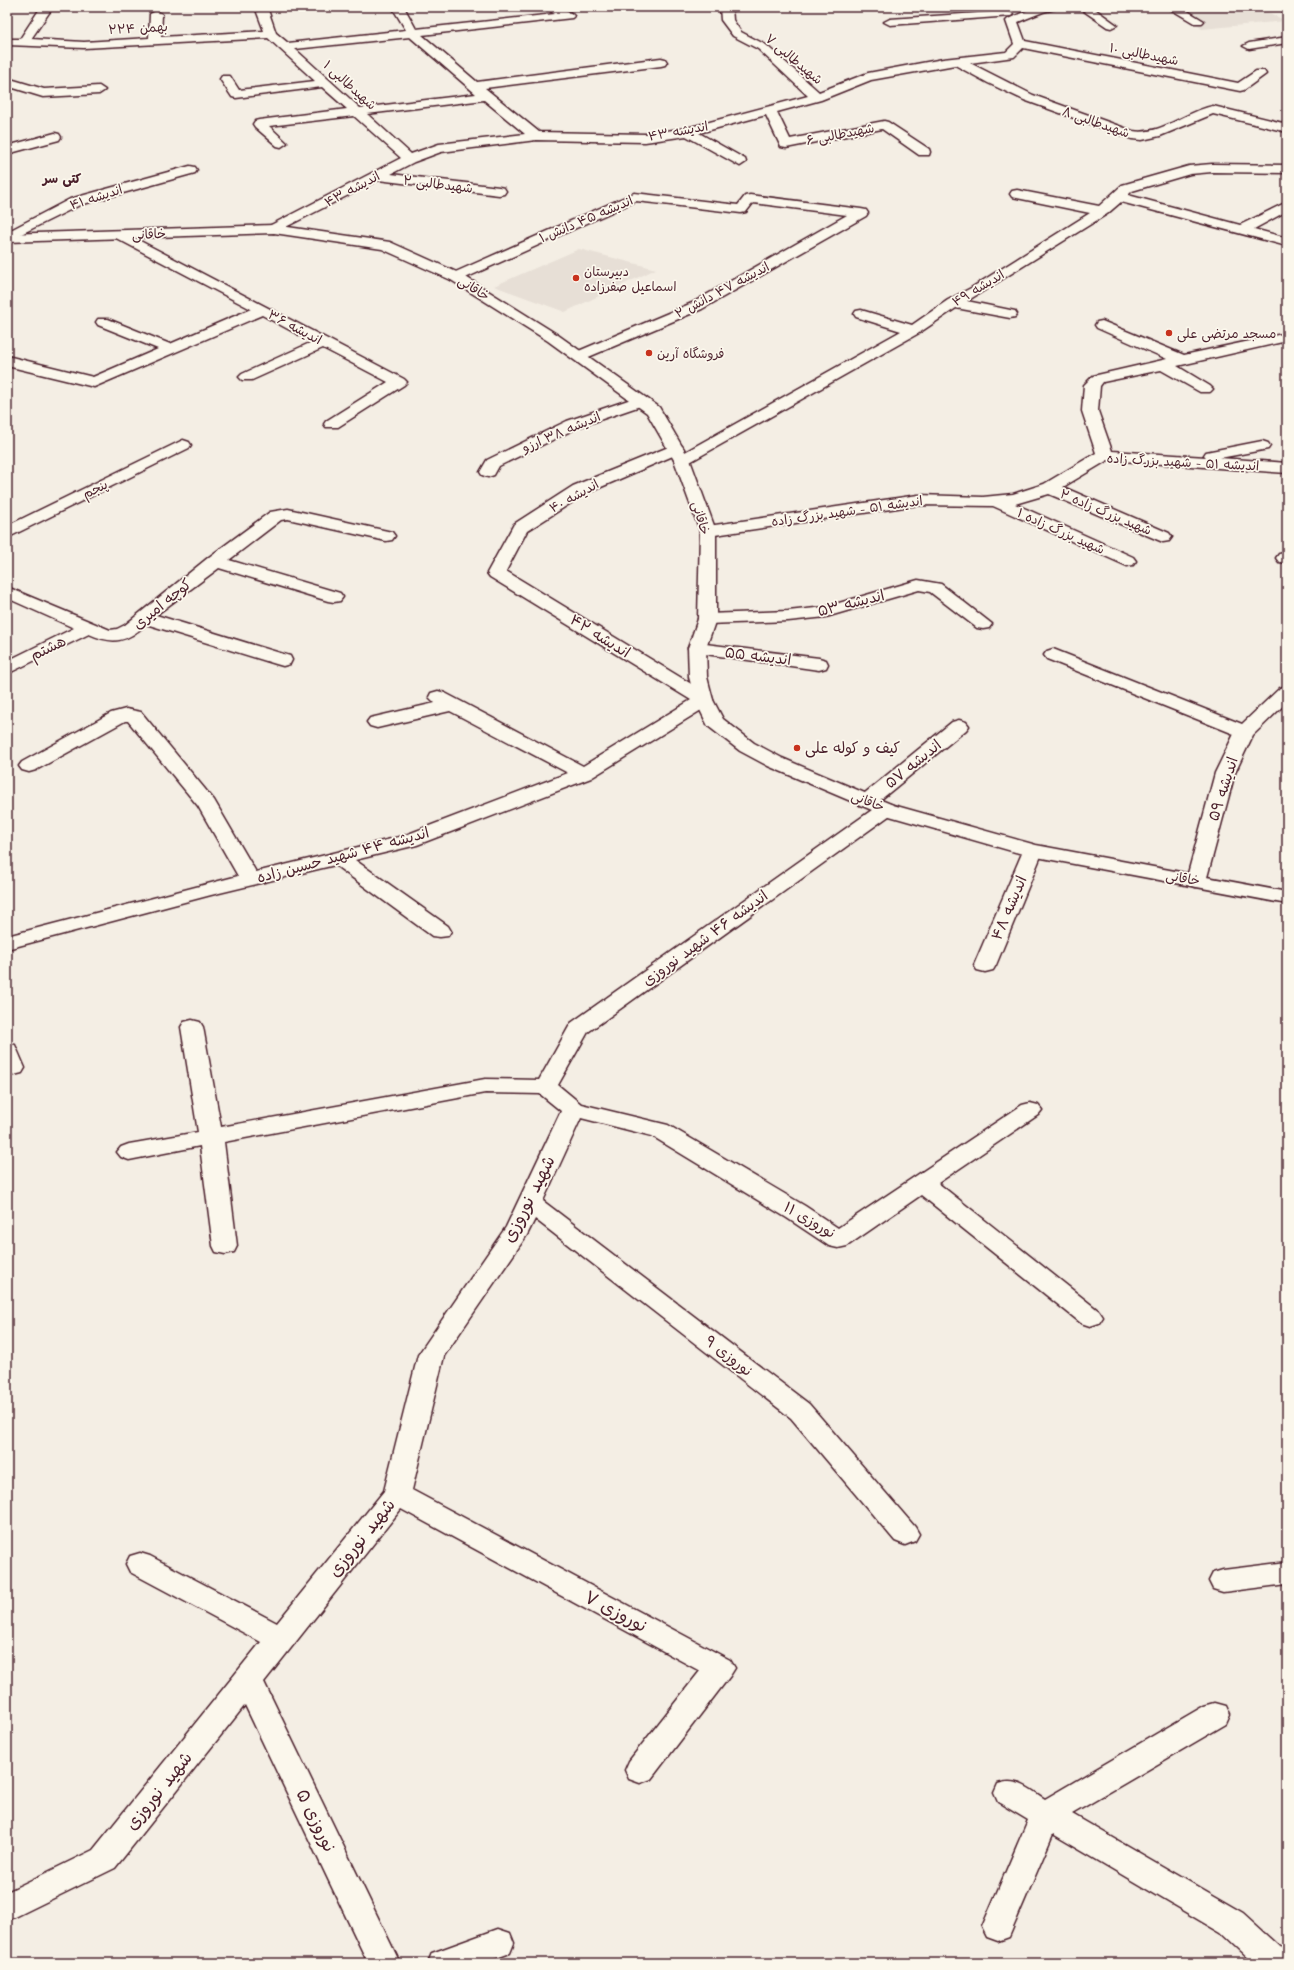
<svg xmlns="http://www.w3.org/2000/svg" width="1294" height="1970" font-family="'Comic Neue','Playpen Sans Arabic',sans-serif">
<rect width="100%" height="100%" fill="#f4eee4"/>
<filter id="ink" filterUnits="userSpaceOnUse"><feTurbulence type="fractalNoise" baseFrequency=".025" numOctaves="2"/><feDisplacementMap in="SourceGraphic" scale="8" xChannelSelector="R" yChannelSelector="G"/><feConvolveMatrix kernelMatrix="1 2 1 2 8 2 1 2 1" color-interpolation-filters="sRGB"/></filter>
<g filter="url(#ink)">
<g fill="#e7dfd6">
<polygon points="1171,7 1257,7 1286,21 1202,29"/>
<polygon points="579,249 656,269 565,312 494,286"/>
</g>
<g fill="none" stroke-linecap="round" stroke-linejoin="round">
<defs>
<g id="street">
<path d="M41,7H53L31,39L84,42L149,38L150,14L156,11L162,14L161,37L264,31L255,7H267L276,33L288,43L406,30L392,7H404L416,29L555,14L546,8C555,5 568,9 574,16L572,18L422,35L477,82L661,58L665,59L667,62L665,65L661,66L485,88L539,132L645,134L687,128L808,96L758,49L733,36L721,20L720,7H732L733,20L741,32L766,45L819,92L868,73L943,59L1006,52L1014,44L1006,21L1008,19L1035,7H1057L1055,9L1043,12L1018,22L1025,41L1238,83L1256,71H1264L1266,74L1244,90L1240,91L1023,48L1014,57L970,63L1033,95L1133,131C1161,136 1186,111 1213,106L1287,124V132L1213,114L1160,136L1142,140L1132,139L1024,100L988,83L955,65L871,80L821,100L777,112L790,139L884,121L888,122L929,149L930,152L929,155H919L882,129L786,148L781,147L766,115L699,133L745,159L746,162L740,166L686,136L645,142L536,140L441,152L414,162L391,174L499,187L504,188L506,191L504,194L499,195L378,180L274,233L269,232L267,229L269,226L401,158L354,116L269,126L287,143L281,147L277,146L255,127L253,124L255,121L259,120L347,109L322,87L236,98L232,97L220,79L222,76H230L239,90L315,81L268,38L84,48L7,45V39H20ZM410,37L476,94L360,108L295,49ZM484,100L525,134L439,144L411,154L367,114Z"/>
<polygon points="1078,7 1092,7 1117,25 1111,28 1107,27"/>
<polygon points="1167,7 1181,7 1204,21 1202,23 1194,23"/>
<polygon points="1276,7 1287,7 1287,13"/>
<polygon points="1007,11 1013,14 1011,16 890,25 884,22 890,19"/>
<polygon points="1287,37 1287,43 1249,49 1243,46 1249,43"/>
<polygon points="7,78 44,89 99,86 105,90 99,94 43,97 7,86"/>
<polygon points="55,133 59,134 61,137 59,140 7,154 7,146"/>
<polygon points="1212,164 1287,165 1287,173 1212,172 1190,174 1132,191 1128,195 1240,225 1287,202 1287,211 1254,229 1287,238 1287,246 1121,202 1107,214 967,301 1015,311 1017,314 1015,317 1010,318 956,308 919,333 688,463 682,465 676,463 674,460 676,457 901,331 856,317 854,314 856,311 861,310 912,325 948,300 971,288 1090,213 1012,197 1010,194 1012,191 1017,190 1099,206 1122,185 1189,166"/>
<polygon points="190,166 195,167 197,170 195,173 80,205 7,241 7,232 70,199"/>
<polygon points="634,193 738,205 745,196 750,195 861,209 866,210 868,213 866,216 702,309 579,361 574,359 571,356 574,353 692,303 847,215 753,203 746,212 741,213 636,201 461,280 451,280 449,277 451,274"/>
<polygon points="121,231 404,379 407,382 404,385 338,427 326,427 324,424 326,421 388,382 323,348 252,380 242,380 239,377 242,374 312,342 262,315 94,387 7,366 7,356 93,377 158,349 98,325 96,322 98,319 108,319 170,344 251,309 116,238 114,235 116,232"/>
<polygon points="1102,321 1184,355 1287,333 1287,341 1177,366 1210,386 1213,389 1210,392 1200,392 1161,370 1103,382 1100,386 1098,411 1112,451 1206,457 1204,455 1206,452 1262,441 1268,443 1270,446 1268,449 1220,458 1287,463 1287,473 1108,460 1063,487 1169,533 1172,537 1169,541 1163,542 1049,494 1015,504 1133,557 1136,561 1133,565 1127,566 993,506 918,505 708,536 702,535 700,531 702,527 708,526 918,495 983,497 1013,494 1044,484 1096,453 1082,411 1084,385 1093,376 1167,359 1097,328 1095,325 1097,322"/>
<polygon points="640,396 646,398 648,401 646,404 579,427 499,466 494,475 488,477 482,475 480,472 487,460 567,421"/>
<polygon points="183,440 189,442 191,445 189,448 7,538 7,526"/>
<polygon points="676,444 682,446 684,449 682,452 585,494 527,531 506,571 711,696 713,700 711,704 591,778 417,845 355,860 448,926 451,931 448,936 440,937 432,936 335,865 211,895 7,949 7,936 238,876 198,806 128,721 125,721 36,770 29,772 22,770 19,766 22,762 111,713 126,709 141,712 214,800 256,872 403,836 568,773 450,711 377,728 370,726 367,722 370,718 435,703 429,697 431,693 438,691 445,693 583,766 691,700 490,577 487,573 514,524 573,486"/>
<path d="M288,509L392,532L395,536L392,540L386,541L288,519L281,520L229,560L340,593L343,597L340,601L334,602L328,601L219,568L156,615L290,656L292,660L290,664L283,666L276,664L146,624C128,642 113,645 89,634L7,674V661L74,628L7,598V587L110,630L117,629L125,625L209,557L270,512Z"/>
<polygon points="1285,553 1287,553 1287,563 1279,562 1276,558 1279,554"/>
<polygon points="918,580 941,584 992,624 989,628 983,629 977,628 930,592 919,590 826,617 788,621 707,624 701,623 698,619 701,615 707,614 788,611 825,607"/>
<polygon points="697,643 819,658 826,660 828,664 826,668 819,670 691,652 688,648 691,644"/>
<polygon points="1053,649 1242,724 1280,688 1287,686 1287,702 1253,735 1235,773 1206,881 1203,885 1196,887 1189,885 1186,881 1215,773 1234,734 1047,659 1044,655 1047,651"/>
<polygon points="959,720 966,722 969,726 966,730 874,805 867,807 860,805 857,801 860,797 952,722"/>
<polygon points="886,803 893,805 896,809 893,813 588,1032 558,1085 581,1104 668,1125 805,1206 838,1228 1022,1105 1030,1103 1038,1105 1042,1110 1038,1115 938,1183 1099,1311 1103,1317 1099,1323 1090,1326 1081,1323 921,1195 847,1246 838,1248 829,1246 787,1218 652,1136 581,1118 543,1201 809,1404 915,1527 919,1534 915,1541 905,1545 895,1541 791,1418 535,1219 527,1235 444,1356 412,1490 730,1660 735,1668 730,1676 651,1779 640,1783 629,1779 625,1770 629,1761 700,1671 401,1509 264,1682 400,1963 368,1963 245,1705 115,1868 7,1921 7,1892 93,1850 261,1642 130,1572 126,1564 130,1556 140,1553 150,1556 277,1623 384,1491 418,1355 506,1227 561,1111 540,1094 485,1093 224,1142 237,1246 234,1252 225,1254 216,1252 213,1246 200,1146 129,1160 121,1157 117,1152 121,1147 129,1144 198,1132 181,1027 184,1022 192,1020 200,1022 203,1027 221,1127 485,1079 539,1080 571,1023 879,805"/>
<polygon points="1033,845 1040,847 1043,851 996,965 993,970 985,972 977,970 974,965 1023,851 1026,847"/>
<polygon points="7,1043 15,1045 25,1068 22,1073 14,1075 7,1073"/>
<polygon points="1287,1562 1287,1584 1223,1592 1213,1589 1209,1581 1213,1573 1223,1570"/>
<path d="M1215,1703L1226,1706L1230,1715L1226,1724L1072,1814L1243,1913L1287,1953V1963H1253L1221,1933L1053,1834L1009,1937L998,1941L987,1937L982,1927L1028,1820L998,1802L994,1793L998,1784C1017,1777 1029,1789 1045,1799L1204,1706Z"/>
<polygon points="498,1929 510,1933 514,1943 510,1953 483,1963 428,1963 432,1953"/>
</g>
<polygon id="secondary" points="274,225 390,242 461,274 558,335 659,407 690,460 716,531 716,619 706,648 707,677 713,700 723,719 754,743 782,758 893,805 1036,845 1287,892 1287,904 1026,855 879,813 768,766 740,751 708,726 695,700 689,677 688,648 698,619 700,531 674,460 647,413 548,341 451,280 382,249 274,233 7,242 7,234"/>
</defs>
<use href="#street" stroke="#4a1f2b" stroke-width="3"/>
<use href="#secondary" stroke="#4a1f2b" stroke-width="3"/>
<use href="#street" fill="#fbf7ec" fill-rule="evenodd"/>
<use href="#secondary" fill="#fbf7ec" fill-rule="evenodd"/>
</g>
</g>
<g fill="#c8321e" stroke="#fbf7ec" stroke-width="1.5">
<circle cx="576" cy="278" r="4"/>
<circle cx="1169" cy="333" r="4"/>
<circle cx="649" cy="353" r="4"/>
<circle cx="797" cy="748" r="4"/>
</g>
<g text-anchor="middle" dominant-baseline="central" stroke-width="3.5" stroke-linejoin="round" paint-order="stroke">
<g font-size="13" fill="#4a1f2b" stroke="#fbf7ec">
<text transform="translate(138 28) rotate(-3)">۲۲بهمن ۴</text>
<text transform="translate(1144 54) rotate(11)">شهیدطالبی ۱۰</text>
<text transform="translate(794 59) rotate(40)">شهیدطالبی ۷</text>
<text transform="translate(350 85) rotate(42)">شهیدطالبی ۱</text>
<text transform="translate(1096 122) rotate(19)">شهیدطالبی ۸</text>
<text transform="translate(678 131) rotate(-10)">اندیشه ۴۳</text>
<text transform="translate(840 134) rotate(-11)">شهیدطالبی ۶</text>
<text transform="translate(438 184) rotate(7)">شهیدطالبی ۲</text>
<text transform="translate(352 189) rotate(-28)">اندیشه ۴۳</text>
<text transform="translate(96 197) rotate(-18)">اندیشه ۴۱</text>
<text transform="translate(586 219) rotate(-23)">اندیشه ۴۵ دانش ۱</text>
<text transform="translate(149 234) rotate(-2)">خاقانی</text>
<text transform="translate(474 288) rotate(32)">خاقانی</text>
<text transform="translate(978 288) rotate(-31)">اندیشه ۴۹</text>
<text transform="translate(722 290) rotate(-28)">اندیشه ۴۷ دانش ۲</text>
<text transform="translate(295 327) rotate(28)">اندیشه ۳۶</text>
<text transform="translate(561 432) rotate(-23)">اندیشه ۳۸ ارزو</text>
<text transform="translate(1183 462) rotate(3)">اندیشه ۵۱ - شهید بزرگ زاده</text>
<text transform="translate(95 489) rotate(-26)">پنجم</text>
<text transform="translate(574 496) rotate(-29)">اندیشه ۴۰</text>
<text transform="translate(847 511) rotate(-8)">اندیشه ۵۱ - شهید بزرگ زاده</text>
<text transform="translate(1106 512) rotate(23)">شهید بزرگ زاده ۲</text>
<text transform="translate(701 518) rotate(74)">خاقانی</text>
<text transform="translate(1061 531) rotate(24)">شهید بزرگ زاده ۱</text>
<text transform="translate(868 801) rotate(21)">خاقانی</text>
<text transform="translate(1183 878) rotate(10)">خاقانی</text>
</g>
<g font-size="13" font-weight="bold" fill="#4a1f2b" stroke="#fbf7ec">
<text x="62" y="178">کتی سر</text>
</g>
<g font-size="13" fill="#4a1f2b" stroke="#fbf7ec" text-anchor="start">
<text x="584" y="271">دبیرستان<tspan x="584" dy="15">اسماعیل صفرزاده</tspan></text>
<text x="1177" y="333">مسجد مرتضی علی</text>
<text x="657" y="353">فروشگاه آرین</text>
</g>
<g font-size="15" fill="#4a1f2b" stroke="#fbf7ec">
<text transform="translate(851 603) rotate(-14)">اندیشه ۵۳</text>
<text transform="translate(162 604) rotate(-39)">کوچه امیری</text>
<text transform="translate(600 636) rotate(32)">اندیشه ۴۲</text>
<text transform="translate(48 648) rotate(-26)">هشتم</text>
<text transform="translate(758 656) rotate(7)">اندیشه ۵۵</text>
<text transform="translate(913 764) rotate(-39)">اندیشه ۵۷</text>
<text transform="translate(1223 789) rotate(-72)">اندیشه ۵۹</text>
<text transform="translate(343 855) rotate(-15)">اندیشه ۴۴ شهید حسین زاده</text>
<text transform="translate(1009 908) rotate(-67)">اندیشه ۴۸</text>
<text transform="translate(705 938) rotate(-36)">اندیشه ۴۶ شهید نوروزی</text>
<text transform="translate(810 1220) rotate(30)">نوروزی ۱۱</text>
<text transform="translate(729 1356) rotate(38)">نوروزی ۹</text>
</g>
<g font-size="15" fill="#4a1f2b" stroke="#fbf7ec" text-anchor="start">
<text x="805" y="748">کیف و کوله علی</text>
</g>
<g font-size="18" fill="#4a1f2b" stroke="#fbf7ec">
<text transform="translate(529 1199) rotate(-63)">شهید نوروزی</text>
<text transform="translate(362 1538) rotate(-51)">شهید نوروزی</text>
<text transform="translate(616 1612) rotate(28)">نوروزی ۷</text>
<text transform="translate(159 1791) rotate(-51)">شهید نوروزی</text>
<text transform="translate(316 1821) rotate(64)">نوروزی ۵</text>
</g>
</g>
<rect width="1294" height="1970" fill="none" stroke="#fbf7ec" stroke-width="24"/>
<rect x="12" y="12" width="1270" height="1946" fill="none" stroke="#4a1f2b" stroke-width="1.5" filter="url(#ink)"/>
</svg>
